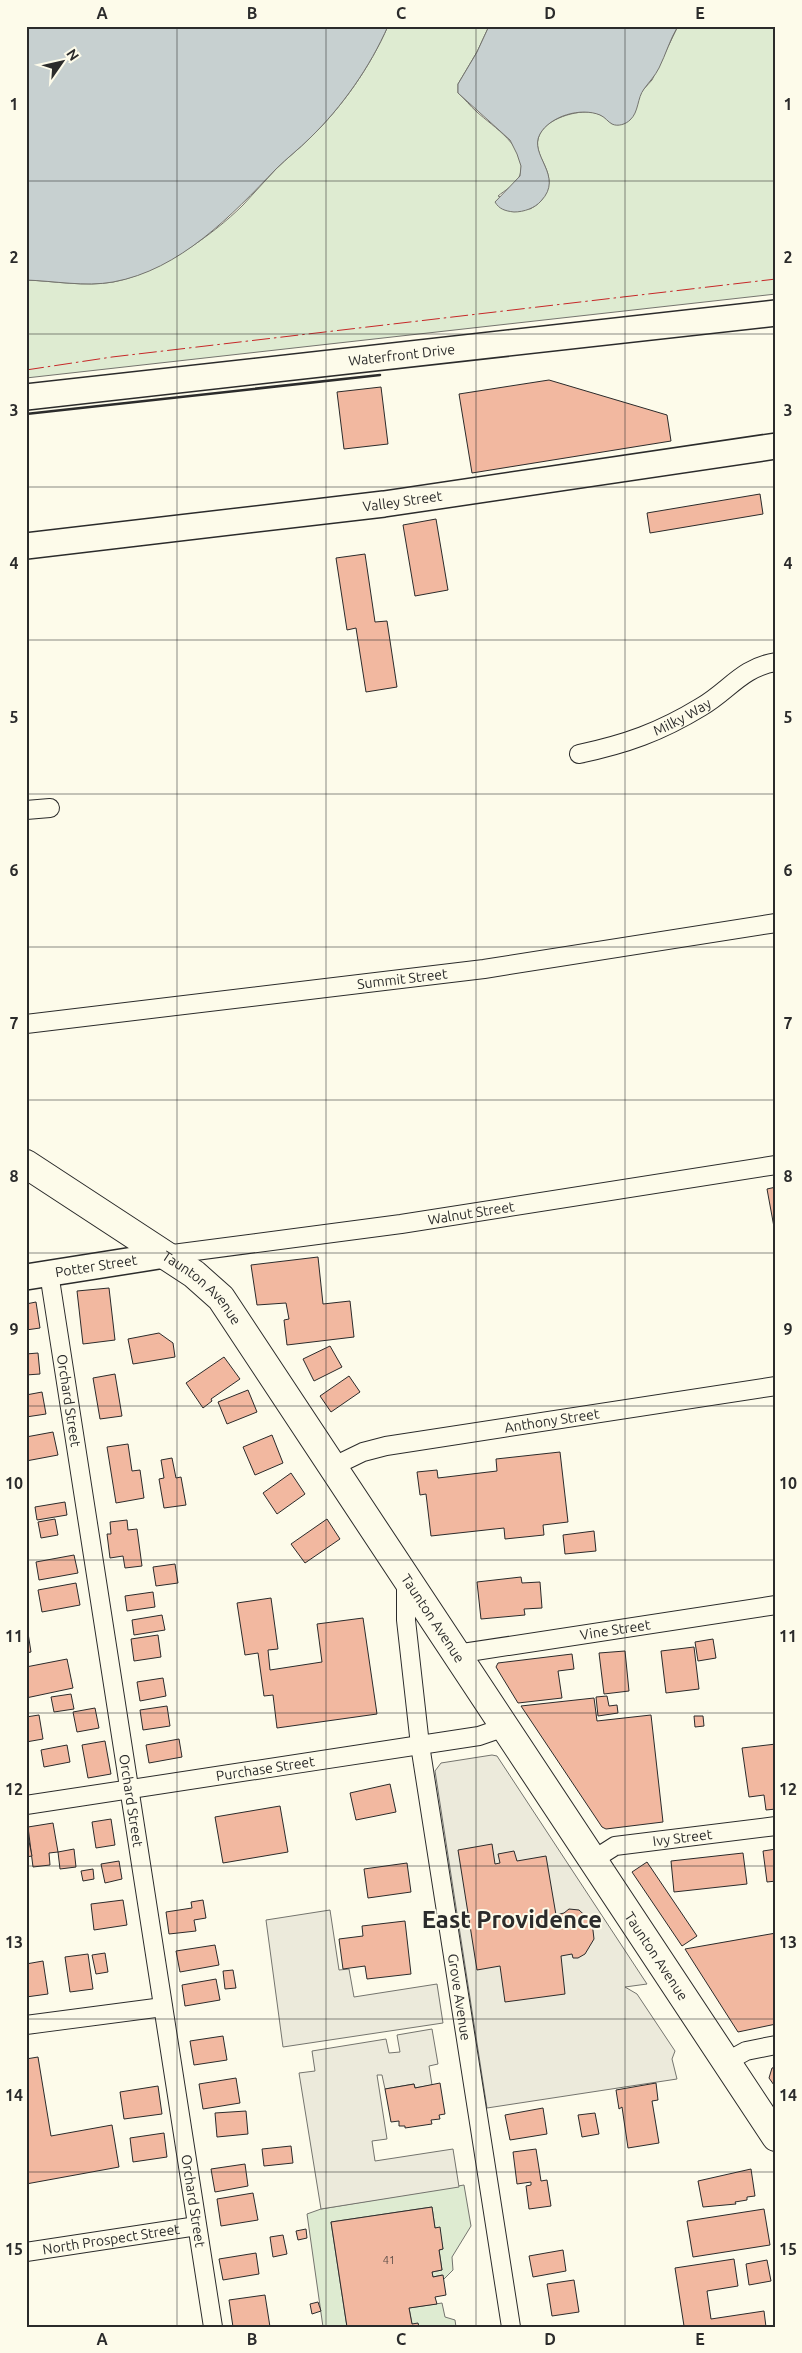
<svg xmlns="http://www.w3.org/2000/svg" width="802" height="2353" font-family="Ubuntu,sans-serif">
<rect width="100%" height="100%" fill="#fdfbea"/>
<g fill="#deebd1" stroke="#74746e">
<path d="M388,26H489L477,52L458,84V93C465,99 470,106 477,112C492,126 529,148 520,175C516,185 505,190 498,196L530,209C539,204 543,200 547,190C555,171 534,157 538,139C542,120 573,111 589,112C599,112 606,118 612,124L652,80L678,26H776V294L26,378V280C55,281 85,287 113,282C157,274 212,236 243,205C254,193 265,181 276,169C287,158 299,149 310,138C342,107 370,67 388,26Z"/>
<polygon points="464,2185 471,2226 452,2257 453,2270 443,2280 442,2275 433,2277 432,2272 442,2270 439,2250 443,2249 439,2228 435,2228 432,2207 331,2222 347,2327 323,2327 307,2214 321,2209"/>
<polygon points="442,2303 445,2317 455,2320 456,2327 419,2327 412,2324 409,2308"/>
</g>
<g fill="#eceadb" stroke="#74746e">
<polygon points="492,1755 497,1756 647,1984 625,1987 637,1994 675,2051 672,2059 677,2079 487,2108 435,1771 441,1763"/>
<polygon points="330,1910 339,1970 349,1969 354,1997 437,1984 443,2023 283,2047 266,1920"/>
<polygon points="432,2029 438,2064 429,2066 432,2085 415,2088 414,2084 385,2089 382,2075 377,2075 387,2139 372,2141 375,2161 453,2149 459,2187 321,2209 299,2073 315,2071 312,2051 386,2039 389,2053 400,2052 397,2035"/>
</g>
<g fill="#c7d0d0" stroke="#74746e">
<path d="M26,26H388C370,67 342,107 310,138C299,149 287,158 276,169C232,215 180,270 113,282C85,287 55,281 26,280Z"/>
<path d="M489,26H678C670,39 666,54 659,68C655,76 649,82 644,89C637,98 639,112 630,120C626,124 618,127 612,124C608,122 605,117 600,115C581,107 550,116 540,134C528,155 565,176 541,201C535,208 524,212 514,212C505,211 499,209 495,202L520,176L521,166L517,154L510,140L458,93V84L477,52Z"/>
</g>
<g fill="#f2b8a0" stroke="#2b2b2b">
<polygon points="549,380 667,415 671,441 472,473 459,394"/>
<polygon points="381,387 388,444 344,449 337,392"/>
<polygon points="760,494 763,514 650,533 647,513"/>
<polygon points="436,519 448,590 415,596 403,525"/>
<polygon points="365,554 375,622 387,621 397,687 366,692 356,628 347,630 336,558"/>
<polygon points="776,1187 776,1227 774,1227 767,1189"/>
<polygon points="318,1257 323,1304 350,1301 354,1337 287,1345 284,1320 289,1319 286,1303 257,1305 251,1265"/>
<polygon points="109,1288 115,1340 83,1344 77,1291"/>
<polygon points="36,1302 40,1328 26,1330 26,1304"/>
<polygon points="159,1333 173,1343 175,1357 133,1364 128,1339"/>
<polygon points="330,1346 342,1367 314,1381 303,1359"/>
<polygon points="38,1353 40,1374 26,1375 26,1354"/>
<polygon points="224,1357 240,1379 211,1399 212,1401 203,1408 186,1383"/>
<polygon points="115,1374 122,1416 100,1419 93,1378"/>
<polygon points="349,1376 360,1392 331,1412 320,1396"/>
<polygon points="248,1390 257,1412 227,1424 218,1402"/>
<polygon points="42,1392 46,1414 26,1417 26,1395"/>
<polygon points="53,1432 58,1455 26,1461 26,1437"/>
<polygon points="272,1435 283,1463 255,1475 243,1447"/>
<polygon points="128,1444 132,1471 140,1470 144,1498 116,1503 107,1447"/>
<polygon points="560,1452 568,1522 543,1525 544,1535 505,1539 504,1528 431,1536 426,1494 420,1495 417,1472 437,1470 438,1478 497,1471 496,1459"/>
<polygon points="172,1458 176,1478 181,1477 186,1505 164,1508 159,1479 164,1478 161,1460"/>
<polygon points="291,1473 305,1494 277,1514 263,1493"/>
<polygon points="65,1502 67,1515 37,1520 35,1507"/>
<polygon points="55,1519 58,1535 41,1538 38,1522"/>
<polygon points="327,1519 340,1539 305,1563 291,1544"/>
<polygon points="127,1520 128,1530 137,1529 142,1566 125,1568 123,1556 110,1558 107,1534 111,1534 110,1522"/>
<polygon points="594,1531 596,1551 565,1554 563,1535"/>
<polygon points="74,1555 78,1573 39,1580 36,1562"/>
<polygon points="175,1564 178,1583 156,1586 153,1567"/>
<polygon points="521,1577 522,1583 540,1582 542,1608 524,1609 525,1615 481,1619 477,1582"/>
<polygon points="76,1583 80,1605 42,1612 38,1590"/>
<polygon points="153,1592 155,1607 127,1611 125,1596"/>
<polygon points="271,1598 278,1649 268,1650 270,1670 322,1662 317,1624 363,1618 377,1714 277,1728 273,1695 264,1696 258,1653 245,1655 237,1603"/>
<polygon points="162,1615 165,1630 134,1635 132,1620"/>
<polygon points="26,1633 28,1633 31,1652 26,1653"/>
<polygon points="158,1635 161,1657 134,1661 131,1639"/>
<polygon points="713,1639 716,1658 698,1661 695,1642"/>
<polygon points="694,1647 699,1689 666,1693 661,1651"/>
<polygon points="625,1651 629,1691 604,1694 599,1653"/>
<polygon points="572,1654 574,1669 558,1671 562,1698 518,1703 496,1667 498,1663"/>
<polygon points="67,1659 73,1688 26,1698 26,1667"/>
<polygon points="163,1678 166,1696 140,1701 137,1682"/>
<polygon points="71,1694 74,1709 54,1712 51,1697"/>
<polygon points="607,1696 609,1706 617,1705 618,1713 598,1716 596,1697"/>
<polygon points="594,1698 597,1721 651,1715 663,1822 606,1829 602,1827 521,1706"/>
<polygon points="167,1706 170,1726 143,1730 140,1710"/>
<polygon points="95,1708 99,1728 77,1732 73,1712"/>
<polygon points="39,1715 43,1739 26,1742 26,1717"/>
<polygon points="694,1716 703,1716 704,1726 695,1727"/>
<polygon points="179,1739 182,1757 149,1763 146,1745"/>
<polygon points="105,1741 111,1774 88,1778 82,1745"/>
<polygon points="776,1744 776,1809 766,1810 764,1795 749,1797 742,1748"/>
<polygon points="67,1745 70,1762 44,1767 41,1750"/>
<polygon points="390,1784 396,1812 356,1820 350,1793"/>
<polygon points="280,1806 288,1852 223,1863 215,1817"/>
<polygon points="111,1819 115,1845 96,1848 92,1822"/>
<polygon points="53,1823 58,1852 49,1853 50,1865 33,1867 28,1827"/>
<polygon points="26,1827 32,1856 26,1857"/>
<polygon points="492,1844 495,1864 500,1863 498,1854 514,1851 517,1861 546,1856 556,1915 564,1913 569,1909 579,1910 592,1922 594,1939 585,1954 578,1958 573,1958 572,1954 561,1956 565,1994 505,2002 500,1966 477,1970 458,1850"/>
<polygon points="74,1849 76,1867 60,1869 58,1852"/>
<polygon points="776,1849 776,1881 767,1882 763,1851"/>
<polygon points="743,1853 747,1884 674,1892 671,1861"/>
<polygon points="119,1861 122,1879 105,1883 101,1864"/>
<polygon points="647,1862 697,1936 682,1946 632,1872"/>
<polygon points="407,1863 411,1892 368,1898 364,1869"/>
<polygon points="93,1869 94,1879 83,1881 81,1871"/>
<polygon points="123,1900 127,1925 94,1930 91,1904"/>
<polygon points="203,1900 206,1918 194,1920 196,1931 169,1934 166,1912 192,1908 191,1902"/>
<polygon points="405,1921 411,1974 367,1979 365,1966 343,1969 339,1939 363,1936 362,1926"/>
<polygon points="776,1933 776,2024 738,2032 685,1949"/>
<polygon points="215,1945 219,1965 180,1972 176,1951"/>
<polygon points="105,1953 108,1972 96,1974 92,1955"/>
<polygon points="88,1954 93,1989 70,1992 65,1957"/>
<polygon points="43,1961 48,1994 26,1997 26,1964"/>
<polygon points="233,1970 236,1988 225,1989 223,1971"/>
<polygon points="216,1979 220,2000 185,2006 182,1985"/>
<polygon points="223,2036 227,2060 194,2065 190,2041"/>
<polygon points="38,2057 51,2136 112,2125 119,2167 26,2184 26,2059"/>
<polygon points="776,2067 776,2088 769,2078 772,2068"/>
<polygon points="236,2078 240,2103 203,2109 199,2084"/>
<polygon points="440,2083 445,2114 439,2115 440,2119 431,2120 432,2124 405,2128 405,2126 399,2126 399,2121 391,2122 385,2089 414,2084 415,2088"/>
<polygon points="656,2083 658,2100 652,2101 659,2143 628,2148 622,2107 619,2109 616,2090"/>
<polygon points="158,2086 162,2114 124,2119 120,2092"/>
<polygon points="543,2108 547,2134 510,2140 505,2115"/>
<polygon points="246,2111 248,2134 217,2137 215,2113"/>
<polygon points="595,2113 599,2134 582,2137 578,2115"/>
<polygon points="164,2133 167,2157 133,2162 130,2138"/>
<polygon points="291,2146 293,2163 264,2166 262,2149"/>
<polygon points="536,2149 541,2181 547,2180 551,2206 529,2209 526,2186 531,2185 531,2182 517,2184 513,2152"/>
<polygon points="245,2164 248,2186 215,2192 211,2169"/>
<polygon points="751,2169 755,2196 747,2197 747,2200 735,2202 736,2204 703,2207 698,2181"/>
<polygon points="253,2193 258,2220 221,2226 217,2199"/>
<polygon points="432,2207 435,2228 440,2227 443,2249 439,2250 442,2270 432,2272 433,2277 443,2275 446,2295 435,2297 437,2304 409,2308 412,2324 418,2323 419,2327 347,2327 331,2222"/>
<polygon points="764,2209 770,2245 693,2257 687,2221"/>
<polygon points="306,2229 307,2238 298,2240 296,2231"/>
<polygon points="283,2235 287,2254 273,2257 270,2237"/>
<polygon points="563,2250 566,2271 533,2277 529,2256"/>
<polygon points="256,2253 259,2274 223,2280 219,2259"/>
<polygon points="734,2259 738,2286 707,2291 711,2319 764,2311 766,2327 682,2327 684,2326 675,2268"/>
<polygon points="767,2260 771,2281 749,2285 746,2264"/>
<polygon points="574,2280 579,2312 552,2316 547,2284"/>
<polygon points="265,2295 270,2327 233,2327 229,2300"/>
<polygon points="318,2302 321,2311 312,2314 310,2304"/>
</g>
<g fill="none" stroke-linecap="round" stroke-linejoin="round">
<defs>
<g id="street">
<path id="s1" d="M579,754C626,744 660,732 701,707C730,690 741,668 776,662"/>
<polyline points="26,810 50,808"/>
<path id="s2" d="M26,1024L484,969L776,923"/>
<path id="s3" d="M165,1255L401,1224L776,1165"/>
<path id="s4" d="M49,1273L213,2327"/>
<path id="s5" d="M332,1467L363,1452L386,1446L776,1386"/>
<path id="s6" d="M406,1580V1620L420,1745L511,2327"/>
<path id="s7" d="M456,1654L776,1605"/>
<path id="s8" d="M26,1805L479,1736L505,1727"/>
<path id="s9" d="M593,1860L615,1846L776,1826"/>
<polyline points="26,2025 163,2007"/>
<polyline points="726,2062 746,2051 776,2045"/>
<path id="s10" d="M26,2252L197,2226"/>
</g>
<g id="secondary">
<path id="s11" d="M26,397L776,313"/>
<path id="s12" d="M26,546L384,504L776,446"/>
<path id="s13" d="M26,1277L165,1255"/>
</g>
<g id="highway">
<path id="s14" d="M26,1164L194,1274L221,1298L776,2137"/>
</g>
</defs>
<use href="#street" stroke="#2b2b2b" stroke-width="20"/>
<use href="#secondary" stroke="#2b2b2b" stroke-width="28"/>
<use href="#highway" stroke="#2b2b2b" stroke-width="30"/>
<use href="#street" stroke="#fdfbea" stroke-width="18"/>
<use href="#secondary" stroke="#fdfbea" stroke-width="25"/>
<use href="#highway" stroke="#fdfbea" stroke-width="28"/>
<polyline stroke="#2b2b2b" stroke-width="2.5" points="26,414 380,375"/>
<polyline stroke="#c62828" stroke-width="1" stroke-dasharray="18 4 2.5 4" stroke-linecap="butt" points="26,370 112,357 776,279"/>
</g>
<path fill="none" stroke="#2b2b2b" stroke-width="1" stroke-opacity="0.55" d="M177,26V2327M326,26V2327M476,26V2327M625,26V2327M26,181H776M26,334H776M26,487H776M26,640H776M26,794H776M26,947H776M26,1100H776M26,1253H776M26,1406H776M26,1560H776M26,1713H776M26,1866H776M26,2019H776M26,2172H776"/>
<g text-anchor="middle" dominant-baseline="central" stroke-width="4" stroke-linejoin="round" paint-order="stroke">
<g font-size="11" fill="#5d4e48">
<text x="389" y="2260">41</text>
</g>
<g font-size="14" fill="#2b2b2b" stroke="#fdfbea">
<text stroke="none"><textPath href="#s11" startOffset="378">Waterfront Drive</textPath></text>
<text stroke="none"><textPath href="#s12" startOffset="379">Valley Street</textPath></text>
<text stroke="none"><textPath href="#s1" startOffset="110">Milky Way</textPath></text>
<text stroke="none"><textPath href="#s2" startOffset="379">Summit Street</textPath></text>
<text stroke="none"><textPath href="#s3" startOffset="309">Walnut Street</textPath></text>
<text stroke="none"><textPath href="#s13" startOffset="71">Potter Street</textPath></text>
<text stroke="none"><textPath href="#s14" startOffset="216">Taunton Avenue</textPath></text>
<text stroke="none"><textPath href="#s4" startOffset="129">Orchard Street</textPath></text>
<text stroke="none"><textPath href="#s5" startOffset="226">Anthony Street</textPath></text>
<text stroke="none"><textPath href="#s14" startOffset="621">Taunton Avenue</textPath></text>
<text stroke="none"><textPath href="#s7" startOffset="161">Vine Street</textPath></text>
<text stroke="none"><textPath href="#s8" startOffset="242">Purchase Street</textPath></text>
<text stroke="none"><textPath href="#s4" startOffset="534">Orchard Street</textPath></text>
<text stroke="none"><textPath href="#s9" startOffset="94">Ivy Street</textPath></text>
<text stroke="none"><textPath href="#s14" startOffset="1026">Taunton Avenue</textPath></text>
<text stroke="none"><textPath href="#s6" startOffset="421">Grove Avenue</textPath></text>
<text stroke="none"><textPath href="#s4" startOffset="939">Orchard Street</textPath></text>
<text stroke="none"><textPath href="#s10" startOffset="86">North Prospect Street</textPath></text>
</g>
<g font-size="24" font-weight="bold" fill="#2b2b2b" stroke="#fdfbea">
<text x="512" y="1919">East Providence</text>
</g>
</g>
<rect width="802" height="2353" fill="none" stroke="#fdfbea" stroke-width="55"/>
<g transform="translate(62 62) rotate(56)" stroke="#fdfbea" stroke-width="4" paint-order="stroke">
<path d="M0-4L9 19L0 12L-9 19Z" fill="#2b2b2b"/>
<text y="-8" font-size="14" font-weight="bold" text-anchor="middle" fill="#2b2b2b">N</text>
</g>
<rect x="28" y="28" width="746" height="2298" fill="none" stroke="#2b2b2b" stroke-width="2"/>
<g font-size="16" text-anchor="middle" font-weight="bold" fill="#2b2b2b">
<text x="102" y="19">A</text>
<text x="252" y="19">B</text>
<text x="401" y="19">C</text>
<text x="550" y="19">D</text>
<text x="700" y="19">E</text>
<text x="14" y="110">1</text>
<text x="788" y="110">1</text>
<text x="14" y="263">2</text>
<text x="788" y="263">2</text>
<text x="14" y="416">3</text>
<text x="788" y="416">3</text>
<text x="14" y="569">4</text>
<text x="788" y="569">4</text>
<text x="14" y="723">5</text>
<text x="788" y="723">5</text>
<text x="14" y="876">6</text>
<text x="788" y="876">6</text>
<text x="14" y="1029">7</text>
<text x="788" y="1029">7</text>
<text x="14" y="1182">8</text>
<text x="788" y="1182">8</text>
<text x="14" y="1335">9</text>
<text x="788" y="1335">9</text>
<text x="14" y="1489">10</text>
<text x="788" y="1489">10</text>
<text x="14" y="1642">11</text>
<text x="788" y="1642">11</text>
<text x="14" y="1795">12</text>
<text x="788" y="1795">12</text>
<text x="14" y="1948">13</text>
<text x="788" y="1948">13</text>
<text x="14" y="2101">14</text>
<text x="788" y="2101">14</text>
<text x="14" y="2255">15</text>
<text x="788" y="2255">15</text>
<text x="102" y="2345">A</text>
<text x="252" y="2345">B</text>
<text x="401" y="2345">C</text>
<text x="550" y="2345">D</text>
<text x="700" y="2345">E</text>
</g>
</svg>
